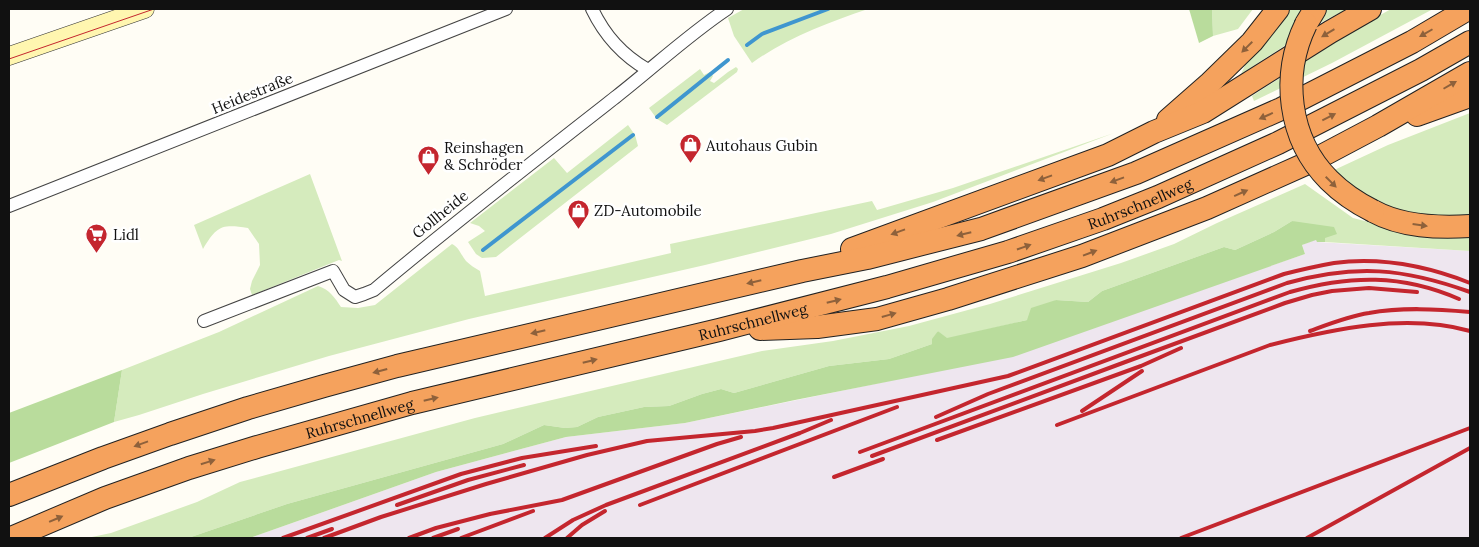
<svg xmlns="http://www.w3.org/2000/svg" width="1479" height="547" font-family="Lora,serif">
<rect width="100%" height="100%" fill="#fffdf5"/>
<polygon fill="#eee6ef" points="1316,239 1317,242 1470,251 1470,538 250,538 436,472 566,437 685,423 889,381 1255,271 1305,254 1302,245"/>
<g fill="#d5ebbd">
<path d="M744,9H868C829,22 785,39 752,63L734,36L728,18Z"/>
<polygon points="1212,9 1253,9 1238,29 1213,36"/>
<polygon points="1285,9 1347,9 1318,24 1241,74 1247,61"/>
<polygon points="1391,9 1433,9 1332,63 1254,101 1252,96 1359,27"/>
<polygon points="736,67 738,69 737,72 667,125 657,119 649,108 700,69 704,75 710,72 713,76 710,81 714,83 728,72"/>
<path d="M1470,113V217C1432,215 1398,216 1363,196C1352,189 1342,179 1332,171L1388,145Z"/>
<polygon points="628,125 635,135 638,146 496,257 482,258 476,254 468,242 485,231 479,226 470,223 554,158 567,173"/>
<path d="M1114,133L933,202L831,234L705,265L469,319L329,356L203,394L139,415L114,422L122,370L219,332L318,286C329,289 335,298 341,307L358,308L375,305L452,244C459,247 461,255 466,261C470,265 475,268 480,271L485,296L671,253L670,244L872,201L877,210L953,188Z"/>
<path d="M310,174L342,261L339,260L252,295L250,289L252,281L260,265L259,244L248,228C221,224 217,226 203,249L194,225Z"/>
<polygon points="1305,184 1353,218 1420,235 1470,236 1470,251 1325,242 1325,238 1292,221 1274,232 1235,250 1224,247 1102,291 1088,302 1056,300 1027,320 947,339 938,331 932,344 889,359 829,366 734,393 721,389 702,394 669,406 644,407 598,417 577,427 565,428 544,425 503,444 287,504 188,538 87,538 111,533 197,502 240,482 475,418 762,351 833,341 909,326 990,304 1121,263 1174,244 1217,223"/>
</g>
<g fill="#b9dc9c">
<polygon points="1189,9 1212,9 1213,36 1199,43"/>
<polygon points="1292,221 1334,227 1337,234 1325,238 1325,242 1317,242 1316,240 1302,245 1305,254 1013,357 795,400 685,423 566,437 436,472 250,538 188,538 287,504 503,444 544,425 565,428 577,427 598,417 644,407 669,406 702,394 721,389 734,393 829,366 889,359 932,344 932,339 938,331 947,338 1027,320 1031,308 1056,300 1088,302 1102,291 1224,247 1235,250 1274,232"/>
<polygon points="122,370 114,422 9,463 9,413"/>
</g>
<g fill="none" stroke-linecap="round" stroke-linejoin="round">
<g stroke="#3f96cf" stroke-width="4">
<polyline points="747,45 762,34 828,9"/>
<polyline points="657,117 728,60"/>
<polyline points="483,250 633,135"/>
</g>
<defs>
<g id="street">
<path d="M592,9C605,36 622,55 648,70"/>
<polyline points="9,206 506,9"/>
<path d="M204,321L333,271L344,290L355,297L364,294L374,290C454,223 535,160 617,96C654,67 688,35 727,9"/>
</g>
<polyline id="secondary" points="9,56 145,9"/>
<g id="highway">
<polyline points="1306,24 1315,9"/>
<polyline points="1417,115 1470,96"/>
<polyline points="1168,120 1209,84 1252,42 1278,9"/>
<path d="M1373,211C1402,227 1438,228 1470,226"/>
<polyline points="852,249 1108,155 1154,132 1203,112 1330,32 1370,9"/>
<polyline points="760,329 817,327 877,319 948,299 1082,256 1207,208 1310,162 1378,126 1470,73"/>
<polyline points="9,495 103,458 170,434 248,408 324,386 397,366 802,271 867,258 981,229 1136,173 1281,109 1412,42 1468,9"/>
<path id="s1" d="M11,538L105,498L189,468L257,447L412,403L719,330L887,287L1008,252L1103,219L1158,197L1278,143L1421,70L1470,42"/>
</g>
</defs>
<use href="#street" stroke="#444" stroke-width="14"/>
<use href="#secondary" stroke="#333" stroke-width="19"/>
<use href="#highway" stroke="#222" stroke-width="24"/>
<use href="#street" stroke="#fff" stroke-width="12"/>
<use href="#secondary" stroke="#fff6b0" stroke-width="18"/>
<use href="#highway" stroke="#f5a25d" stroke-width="22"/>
<polyline stroke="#c4262e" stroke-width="1" points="9,59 154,9"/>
<g stroke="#c4262e" stroke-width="4">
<path d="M1310,331C1329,324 1349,316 1369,313C1402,307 1437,309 1470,312"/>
<polyline points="1082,411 1142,371"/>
<path d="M936,417L988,394L1287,283C1356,264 1403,268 1470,292"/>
<path d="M1057,425L1270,345C1333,329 1406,313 1470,331"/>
<polyline points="937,440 1141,366 1181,348"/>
<path d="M860,452L1290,292C1350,275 1402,274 1459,299"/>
<polyline points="872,456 1128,361 1285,303 1312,295 1332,291 1369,288 1417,292"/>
<polyline points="834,477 883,459"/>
<polyline points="397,505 468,480 524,465"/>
<polyline points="640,505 897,407"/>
<polyline points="283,538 461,474 522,458 596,446"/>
<polyline points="307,538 332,529"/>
<path d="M324,538L381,517L486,484L587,455L647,441L755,431L773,428L1008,376L1284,274C1300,270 1317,266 1334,263C1380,257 1427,266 1470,283"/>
<polyline points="409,538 436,528 490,514 562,500 717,444 741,437"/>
<polyline points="433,538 458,529"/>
<polyline points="461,538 533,511"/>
<polyline points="545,538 573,520 606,505 800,433 831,420"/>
<polyline points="567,538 582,525 605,511"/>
<polyline points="1181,538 1470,428"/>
<polyline points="1307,538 1470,448"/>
</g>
<defs>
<path id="highway-bridge" d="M1306,24C1281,75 1288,139 1329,180C1342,193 1357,203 1373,211"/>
</defs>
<use href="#highway-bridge" stroke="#222" stroke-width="24" stroke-linecap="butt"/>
<use href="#highway-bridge" stroke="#f5a25d" stroke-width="22"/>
</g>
<defs><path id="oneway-solid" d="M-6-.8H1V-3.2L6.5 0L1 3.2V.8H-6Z" transform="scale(1.25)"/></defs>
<g fill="#8e613b">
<use href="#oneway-solid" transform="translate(1328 33) rotate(149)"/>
<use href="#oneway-solid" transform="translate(1426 33) rotate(150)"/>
<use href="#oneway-solid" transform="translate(1247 47) rotate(135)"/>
<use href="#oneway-solid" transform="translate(1450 85) rotate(-30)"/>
<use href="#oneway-solid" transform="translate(1266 116) rotate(156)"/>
<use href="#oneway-solid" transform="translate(1329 117) rotate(-27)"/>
<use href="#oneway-solid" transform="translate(1045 178) rotate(160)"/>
<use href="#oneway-solid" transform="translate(1117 180) rotate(160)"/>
<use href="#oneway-solid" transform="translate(1331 182) rotate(45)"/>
<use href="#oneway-solid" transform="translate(1241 193) rotate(-24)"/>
<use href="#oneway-solid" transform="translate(1420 225) rotate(8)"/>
<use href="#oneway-solid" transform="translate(898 232) rotate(160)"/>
<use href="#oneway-solid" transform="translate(964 234) rotate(166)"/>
<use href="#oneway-solid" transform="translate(1024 247) rotate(-19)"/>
<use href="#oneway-solid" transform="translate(1090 253) rotate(-21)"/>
<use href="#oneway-solid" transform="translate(754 282) rotate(167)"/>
<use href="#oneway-solid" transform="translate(834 301) rotate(-14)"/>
<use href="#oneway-solid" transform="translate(889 315) rotate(-16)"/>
<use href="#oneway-solid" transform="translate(538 332) rotate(167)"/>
<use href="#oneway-solid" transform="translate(590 361) rotate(-14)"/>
<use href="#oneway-solid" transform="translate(380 371) rotate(165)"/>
<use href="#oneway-solid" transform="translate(431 399) rotate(-13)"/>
<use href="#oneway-solid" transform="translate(141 444) rotate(160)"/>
<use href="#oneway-solid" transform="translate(208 462) rotate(-17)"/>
<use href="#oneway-solid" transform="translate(56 519) rotate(-23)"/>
</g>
<defs>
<symbol id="shop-pin" viewBox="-11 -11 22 30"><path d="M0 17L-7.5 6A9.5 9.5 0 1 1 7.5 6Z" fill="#c4262e" stroke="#fff"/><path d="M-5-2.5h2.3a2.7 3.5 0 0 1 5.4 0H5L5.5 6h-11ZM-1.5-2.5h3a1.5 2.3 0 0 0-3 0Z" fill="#fff"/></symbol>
<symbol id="supermarket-pin" viewBox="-11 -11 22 30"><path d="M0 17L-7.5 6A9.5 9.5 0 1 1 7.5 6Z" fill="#c4262e" stroke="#fff"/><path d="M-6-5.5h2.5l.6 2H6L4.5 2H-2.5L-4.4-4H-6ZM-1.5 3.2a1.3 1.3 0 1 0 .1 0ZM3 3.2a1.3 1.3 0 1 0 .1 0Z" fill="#fff"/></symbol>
</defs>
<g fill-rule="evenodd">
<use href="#shop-pin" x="678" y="132" width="25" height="34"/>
<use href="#shop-pin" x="416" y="144" width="25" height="34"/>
<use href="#shop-pin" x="566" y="198" width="25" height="34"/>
<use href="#supermarket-pin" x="84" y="222" width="25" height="34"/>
</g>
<g text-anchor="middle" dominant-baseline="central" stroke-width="5" stroke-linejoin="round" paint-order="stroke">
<g font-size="15" fill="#111" stroke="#fff">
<text transform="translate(252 93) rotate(-22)">Heidestraße</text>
<text stroke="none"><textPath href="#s1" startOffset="1179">Ruhrschnellweg</textPath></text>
<text transform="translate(440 214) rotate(-39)">Gollheide</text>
<text stroke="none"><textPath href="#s1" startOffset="774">Ruhrschnellweg</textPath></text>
<text stroke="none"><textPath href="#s1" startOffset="369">Ruhrschnellweg</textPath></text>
</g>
<g font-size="15" fill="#111" stroke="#fff" text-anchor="start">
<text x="706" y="145">Autohaus Gubin</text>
<text x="444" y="147">Reinshagen<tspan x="444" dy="17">&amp; Schröder</tspan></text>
<text x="594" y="210">ZD-Automobile</text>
<text x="113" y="234">Lidl</text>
</g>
</g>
<rect width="1479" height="547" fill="none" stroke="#111111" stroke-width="20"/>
</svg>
